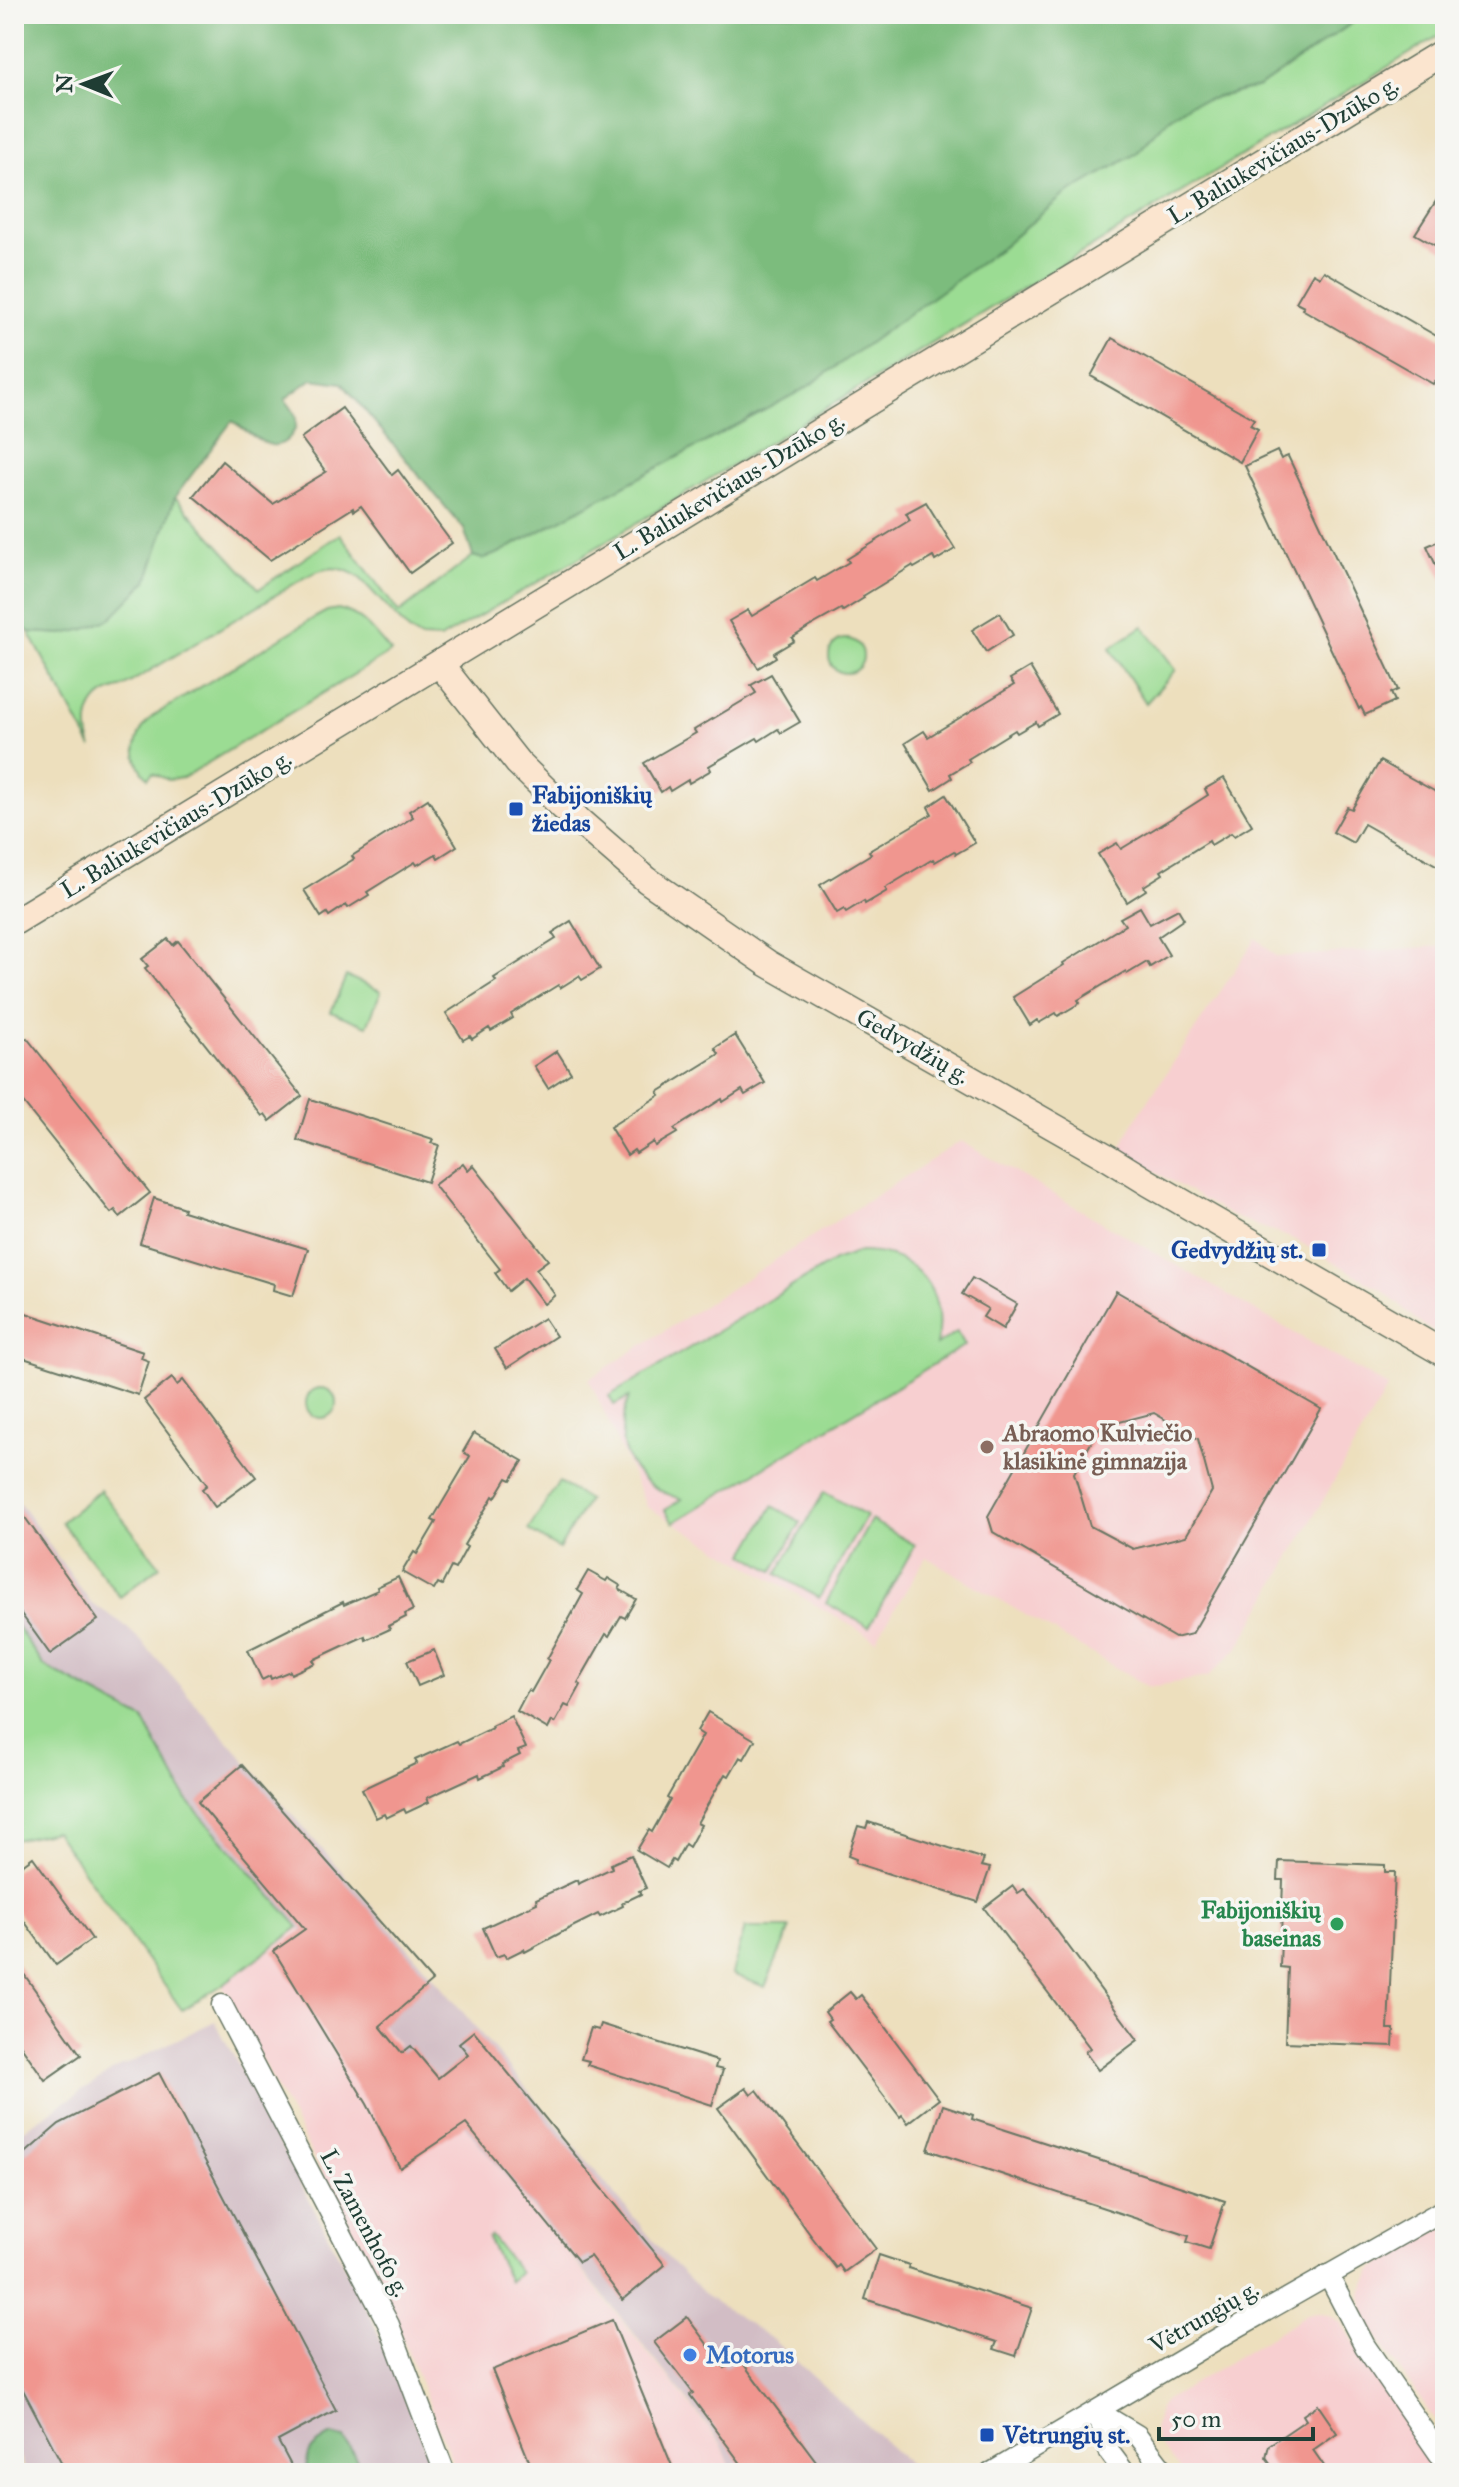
<svg xmlns="http://www.w3.org/2000/svg" width="1459" height="2487" font-family="'IM FELL Great Primer',serif">
<rect width="100%" height="100%" fill="#f6f6f2"/>
<filter id="ink" filterUnits="userSpaceOnUse"><feTurbulence type="fractalNoise" baseFrequency=".0125" numOctaves="2"/><feDisplacementMap in="SourceGraphic" scale="16" xChannelSelector="R" yChannelSelector="G"/><feConvolveMatrix kernelMatrix="1 2 1 2 8 2 1 2 1" color-interpolation-filters="sRGB"/></filter>
<filter id="wash" filterUnits="userSpaceOnUse"><feTurbulence type="fractalNoise" baseFrequency=".006" numOctaves="4" result="noise"/><feDisplacementMap in="SourceGraphic" scale="32" xChannelSelector="R" yChannelSelector="G"/><feGaussianBlur stdDeviation="1.8" result="paint"/><feColorMatrix in="noise" values="0 0 0 0 0 0 0 0 0 0 0 0 0 0 0 0 0 1.4 0 .05"/><feComposite in="paint" operator="in"/></filter>
<g filter="url(#wash)">
<rect width="100%" height="100%" fill="#eddfbd"/>
<g fill="#f7cfd0">
<polygon points="1256,938 1277,957 1445,946 1445,1338 1421,1324 1382,1290 1296,1240 1232,1216 1119,1151 1132,1125"/>
<polygon points="961,1141 1388,1387 1239,1647 1208,1677 1149,1687 926,1557 876,1640 647,1507 589,1379"/>
<polygon points="299,1927 398,2044 388,2054 432,2086 468,2129 721,2444 733,2473 457,2473 392,2312 366,2256 222,1985"/>
<polygon points="1445,2226 1445,2435 1365,2319 1361,2294 1372,2271 1383,2262"/>
<polygon points="1318,2312 1330,2315 1341,2323 1445,2473 1182,2473 1157,2442 1154,2431 1159,2409 1165,2401 1307,2314"/>
<polygon points="1068,2458 1085,2459 1099,2466 1103,2473 1041,2473"/>
</g>
<g fill="#d2bdc5">
<polygon points="14,1495 90,1602 122,1623 142,1642 442,1987 666,2256 706,2296 772,2339 910,2465 915,2473 733,2473 721,2443 616,2311 432,2086 388,2054 398,2044 299,1927 187,1800 143,1719 44,1666 14,1622"/>
<polygon points="215,2021 372,2319 435,2473 26,2473 14,2443 14,2136 112,2071"/>
</g>
<g fill="#9bdc93" stroke="#5d8c64" stroke-width="2">
<path d="M1365,14H1445V32L584,555L440,639L421,638L409,631L360,578C340,564 325,566 304,578L121,688C90,694 82,720 92,748L29,632L63,634L147,581L175,497L259,589L340,534L399,613L473,556L483,559L1001,248L1063,196L1137,153L1168,119L1190,104L1259,87Z"/>
<path d="M338,609C363,614 375,634 391,652L183,778L168,780L153,773L148,778C129,757 133,735 153,716L312,619L327,611Z"/>
<polygon points="1143,626 1176,670 1146,703 1110,648"/>
<circle cx="846" cy="656" r="17"/>
<polygon points="346,976 381,991 367,1026 331,1012"/>
<path d="M860,1252C916,1251 948,1291 936,1345L957,1332L965,1345L673,1523L665,1510L682,1499C631,1484 610,1448 629,1397L614,1405L609,1396L836,1260Z"/>
<circle cx="321" cy="1403" r="15"/>
<polygon points="559,1482 588,1500 559,1549 528,1530"/>
<polygon points="100,1490 160,1566 120,1597 61,1522"/>
<polygon points="824,1492 866,1516 819,1598 777,1574"/>
<polygon points="773,1506 801,1522 773,1571 745,1554"/>
<polygon points="871,1520 915,1545 869,1627 826,1603"/>
<polygon points="14,1622 44,1666 143,1719 187,1800 299,1927 222,1985 182,2010 55,1831 14,1840"/>
<polygon points="745,1928 790,1928 765,1987 732,1974"/>
<polygon points="491,2236 520,2273 509,2281 488,2238"/>
</g>
<g fill="#7cbc7d" stroke="#4e7c58" stroke-width="2">
<path d="M14,14H1365L1259,87L1190,104L1168,119L1137,153L1063,196L1001,248L806,388L499,553L483,559L473,556L464,529L342,383L312,379L285,399C288,404 294,410 295,415C300,430 286,447 271,445C257,442 244,428 232,421L175,497L147,581L110,619L86,629L63,634L29,632L14,624Z"/>
<path d="M332,2435L344,2438L364,2473H306C307,2449 312,2446 332,2435Z"/>
</g>
<g id="blocks">
<g fill="#f0968f" fill-rule="evenodd">
<polygon points="1445,187 1445,251 1415,234"/>
<polygon points="1324,271 1445,341 1445,387 1435,381 1433,384 1302,309 1304,306 1296,302 1313,273 1320,277"/>
<polygon points="1112,338 1254,419 1250,425 1258,429 1240,462 1091,376"/>
<polygon points="342,408 392,475 398,470 452,543 410,573 361,506 354,511 353,508 270,560 193,496 222,461 273,504 326,472 301,438"/>
<polygon points="1277,451 1281,459 1288,456 1398,690 1391,693 1395,701 1365,715 1361,707 1359,709 1245,466"/>
<polygon points="926,502 955,549 935,561 933,557 914,568 912,566 863,596 864,598 843,611 841,609 809,627 792,638 794,641 774,653 776,657 758,668 729,621 748,610 752,616 815,578 817,581 849,562 847,559 910,520 906,513"/>
<polygon points="1445,538 1445,585 1427,546"/>
<polygon points="1000,613 1013,635 986,652 972,630"/>
<polygon points="1030,667 1058,714 1038,726 1036,722 1017,733 1015,730 968,759 970,762 950,774 952,778 933,790 905,743 924,731 928,737 1014,685 1010,679"/>
<polygon points="771,674 800,722 781,733 778,729 759,741 757,738 709,766 711,770 689,783 688,780 670,791 668,787 661,792 644,763 696,733 694,730 756,693 751,685"/>
<polygon points="1380,761 1445,797 1445,870 1364,824 1353,843 1333,832 1347,807 1352,809"/>
<polygon points="1224,778 1252,825 1234,836 1231,833 1211,845 1209,841 1161,871 1163,874 1144,886 1146,890 1127,902 1098,854 1117,843 1121,849 1172,818 1208,795 1205,789"/>
<polygon points="946,795 975,843 956,854 954,851 935,862 933,859 885,888 887,891 865,904 864,901 846,912 844,909 837,913 820,885 871,854 869,851 932,814 928,807"/>
<polygon points="428,799 457,846 438,858 436,854 417,865 415,862 367,892 369,895 348,908 346,905 329,916 327,913 321,917 304,890 354,859 352,856 413,817 409,811"/>
<polygon points="1140,907 1150,924 1178,909 1184,919 1158,937 1169,955 1150,967 1147,962 1127,974 1126,971 1078,1000 1080,1003 1058,1016 1056,1013 1039,1023 1037,1020 1030,1025 1013,997 1064,965 1063,963 1125,925 1120,918"/>
<polygon points="571,921 600,969 582,980 579,976 560,988 558,985 511,1014 513,1018 491,1031 489,1028 472,1039 470,1036 463,1040 446,1013 496,981 494,978 556,939 552,933"/>
<polygon points="168,939 173,945 178,941 302,1096 270,1121 265,1114 262,1116 145,968 148,966 142,959"/>
<polygon points="735,1035 765,1083 745,1095 742,1090 723,1102 722,1099 674,1129 677,1133 655,1146 653,1142 636,1153 634,1150 627,1155 610,1127 660,1095 658,1092 719,1054 715,1048"/>
<polygon points="27,1038 150,1193 120,1217 115,1210 111,1213 17,1095 21,1092 14,1084 14,1048"/>
<polygon points="557,1051 571,1073 548,1088 534,1066"/>
<polygon points="310,1099 433,1139 431,1143 439,1145 427,1182 297,1140"/>
<polygon points="463,1163 468,1170 473,1165 548,1260 536,1269 555,1295 544,1304 524,1278 508,1291 495,1273 500,1269 434,1185"/>
<polygon points="154,1198 184,1208 183,1211 308,1249 293,1296 273,1290 274,1284 140,1243"/>
<polygon points="972,1278 1017,1304 1003,1329 983,1317 988,1309 962,1294"/>
<path d="M1116,1291L1321,1409L1192,1634L1175,1638L993,1532L988,1516ZM1154,1413L1198,1439L1212,1491L1186,1536L1133,1549L1090,1526L1074,1473L1100,1427Z"/>
<polygon points="14,1309 143,1352 141,1358 149,1361 138,1395 14,1355"/>
<polygon points="544,1318 556,1336 507,1368 495,1349"/>
<polygon points="172,1378 177,1385 183,1380 256,1477 215,1507 202,1489 207,1485 144,1400"/>
<polygon points="474,1433 523,1461 511,1480 507,1478 495,1498 493,1496 464,1545 467,1547 455,1569 451,1567 442,1585 438,1583 434,1590 402,1572 414,1552 417,1554 436,1522 432,1520 470,1456 463,1452"/>
<polygon points="14,1502 98,1620 50,1654 14,1604"/>
<polygon points="588,1571 606,1581 608,1578 621,1586 619,1589 636,1599 625,1618 621,1616 609,1636 606,1634 578,1683 581,1685 569,1707 565,1705 555,1723 552,1721 548,1729 517,1711 528,1690 531,1692 549,1660 547,1659 583,1594 577,1590"/>
<polygon points="398,1577 413,1610 405,1614 406,1617 388,1626 390,1629 366,1640 365,1636 345,1645 313,1660 315,1663 291,1674 290,1671 271,1679 270,1676 262,1680 248,1650 343,1602 344,1605 378,1590 377,1587"/>
<polygon points="434,1650 444,1675 418,1686 407,1661"/>
<polygon points="708,1712 755,1740 744,1759 740,1757 729,1776 725,1774 697,1823 701,1825 689,1847 685,1844 675,1862 672,1860 667,1868 637,1850 649,1830 652,1832 670,1800 667,1798 703,1735 697,1731"/>
<polygon points="511,1716 526,1748 518,1751 520,1755 502,1764 503,1767 480,1778 479,1774 427,1798 429,1802 406,1813 404,1809 386,1818 384,1814 376,1818 362,1789 417,1763 415,1760 457,1741 459,1744 492,1728 491,1726"/>
<polygon points="242,1765 432,1981 380,2026 402,2053 411,2046 438,2078 468,2054 459,2043 474,2031 665,2265 623,2300 590,2256 579,2262 466,2124 400,2168 367,2104 274,1951 305,1929 198,1802"/>
<polygon points="868,1822 984,1859 981,1866 990,1868 978,1902 855,1863 856,1859 848,1856 858,1826 866,1828"/>
<polygon points="631,1855 646,1888 639,1891 641,1894 622,1903 623,1906 600,1917 598,1914 566,1930 525,1952 524,1949 506,1958 504,1954 496,1957 483,1928 537,1903 536,1899 577,1880 578,1884 612,1868 611,1864"/>
<polygon points="33,1857 92,1939 56,1965 14,1907 14,1871"/>
<polygon points="1279,1861 1385,1865 1385,1872 1395,1872 1388,2029 1394,2029 1393,2046 1285,2042 1288,1968 1280,1967 1283,1880 1278,1880"/>
<polygon points="1013,1886 1018,1893 1024,1889 1037,1904 1138,2040 1098,2070 1085,2052 1090,2048 984,1908"/>
<polygon points="14,1960 81,2055 45,2080 14,2036"/>
<polygon points="850,1992 856,1999 861,1995 939,2099 908,2123 902,2115 900,2117 827,2021 830,2019 825,2012"/>
<polygon points="601,2024 717,2061 715,2068 723,2070 712,2105 587,2065 589,2061 581,2059 591,2028 599,2030"/>
<polygon points="159,2073 336,2410 278,2441 295,2473 67,2473 14,2373 14,2163 59,2124"/>
<polygon points="746,2088 751,2095 757,2090 876,2249 844,2272 839,2265 836,2268 812,2237 718,2108"/>
<polygon points="943,2105 973,2115 972,2119 1225,2201 1209,2249 1187,2242 1189,2236 928,2150"/>
<polygon points="879,2255 909,2265 908,2268 1032,2308 1016,2356 994,2349 997,2342 865,2299"/>
<polygon points="687,2317 725,2368 739,2358 825,2473 748,2473 690,2395 693,2393 654,2342"/>
<polygon points="612,2320 675,2473 534,2473 492,2370"/>
<polygon points="1318,2405 1337,2433 1313,2450 1329,2473 1301,2473 1298,2468 1279,2469 1273,2467 1266,2457 1269,2445 1306,2420 1303,2415"/>
</g>
</g>
</g>
<g filter="url(#ink)">
<use href="#blocks" fill-opacity="0" stroke="#677664" stroke-width="2"/>
<g fill="none" stroke-linecap="round" stroke-linejoin="round">
<defs>
<g id="street">
<polyline points="222,2005 389,2325 445,2473"/>
<polyline points="1328,2275 1365,2346 1445,2462"/>
<polyline points="1097,2411 1137,2435 1166,2473"/>
<polyline points="1097,2411 1110,2453 1125,2473"/>
<polyline points="991,2473 1234,2329 1445,2209"/>
</g>
<g id="secondary">
<polyline points="440,664 518,763 563,807 647,880 767,963 1107,1157 1149,1183 1445,1354"/>
<polyline points="14,922 1445,51"/>
</g>
</defs>
<use href="#street" stroke="#677664" stroke-width="23"/>
<use href="#secondary" stroke="#677664" stroke-width="29"/>
<use href="#street" stroke="#fff" stroke-width="20"/>
<use href="#secondary" stroke="#fbe5cf" stroke-width="26"/>
</g>
</g>
<g fill="#1a4fb4" stroke="#f6f6f2" stroke-width="3">
<rect x="508" y="801" width="16" height="16" rx="4"/>
<rect x="1311" y="1242" width="16" height="16" rx="4"/>
<rect x="979" y="2427" width="16" height="16" rx="4"/>
</g>
<circle fill="#8d6e63" stroke="#f6f6f2" stroke-width="3" cx="987" cy="1447" r="8"/>
<circle fill="#2e9e5b" stroke="#f6f6f2" stroke-width="3" cx="1337" cy="1924" r="8"/>
<circle fill="#3f7fe0" stroke="#f6f6f2" stroke-width="3" cx="690" cy="2355" r="8"/>
<g text-anchor="middle" dominant-baseline="central" stroke-width="7" stroke-linejoin="round" paint-order="stroke">
<g font-size="24" fill="#1f3d34" stroke="#f6f6f2">
<text transform="translate(1283 150) rotate(-31)">L. Baliukevičiaus-Dzūko g.</text>
<text transform="translate(729 486) rotate(-31)">L. Baliukevičiaus-Dzūko g.</text>
<text transform="translate(176 824) rotate(-31)">L. Baliukevičiaus-Dzūko g.</text>
<text transform="translate(913 1046) rotate(30)">Gedvydžių g.</text>
<text transform="translate(365 2223) rotate(62)">L. Zamenhofo g.</text>
<text transform="translate(1204 2317) rotate(-30)">Vėtrungių g.</text>
</g>
<g font-size="24" font-weight="bold" fill="#164399" stroke="#f6f6f2" text-anchor="start">
<text x="532" y="795">Fabijoniškių<tspan x="532" dy="28">žiedas</tspan></text>
<text x="1303" y="1250" text-anchor="end">Gedvydžių st.</text>
<text x="1003" y="2435">Vėtrungių st.</text>
</g>
<g font-size="24" font-weight="bold" fill="#785e54" stroke="#f6f6f2" text-anchor="start">
<text x="1003" y="1433">Abraomo Kulviečio<tspan x="1003" dy="28">klasikinė gimnazija</tspan></text>
</g>
<g font-size="24" font-weight="bold" fill="#27864d" stroke="#f6f6f2" text-anchor="end">
<text x="1321" y="1910">Fabijoniškių<tspan x="1321" dy="28">baseinas</tspan></text>
</g>
<g font-size="24" font-weight="bold" fill="#366cbe" stroke="#f6f6f2" text-anchor="start">
<text x="706" y="2355">Motorus</text>
</g>
</g>
<rect width="1459" height="2487" fill="none" stroke="#f6f6f2" stroke-width="48"/>
<g transform="translate(84 84) rotate(271)" stroke="#f6f6f2" stroke-width="6" paint-order="stroke">
<path d="M0-6L14 30L0 20L-14 30Z" fill="#1f3d34"/>
<text y="-12" font-size="22" font-weight="bold" text-anchor="middle" fill="#1f3d34">N</text>
</g>
<path d="M1159 2427v12h154v-12" fill="none" stroke="#1f3d34" stroke-width="4"/>
<text x="1171" y="2427" font-size="24" fill="#1f3d34" stroke="#f6f6f2" stroke-width="6" paint-order="stroke">50 m</text>
</svg>
